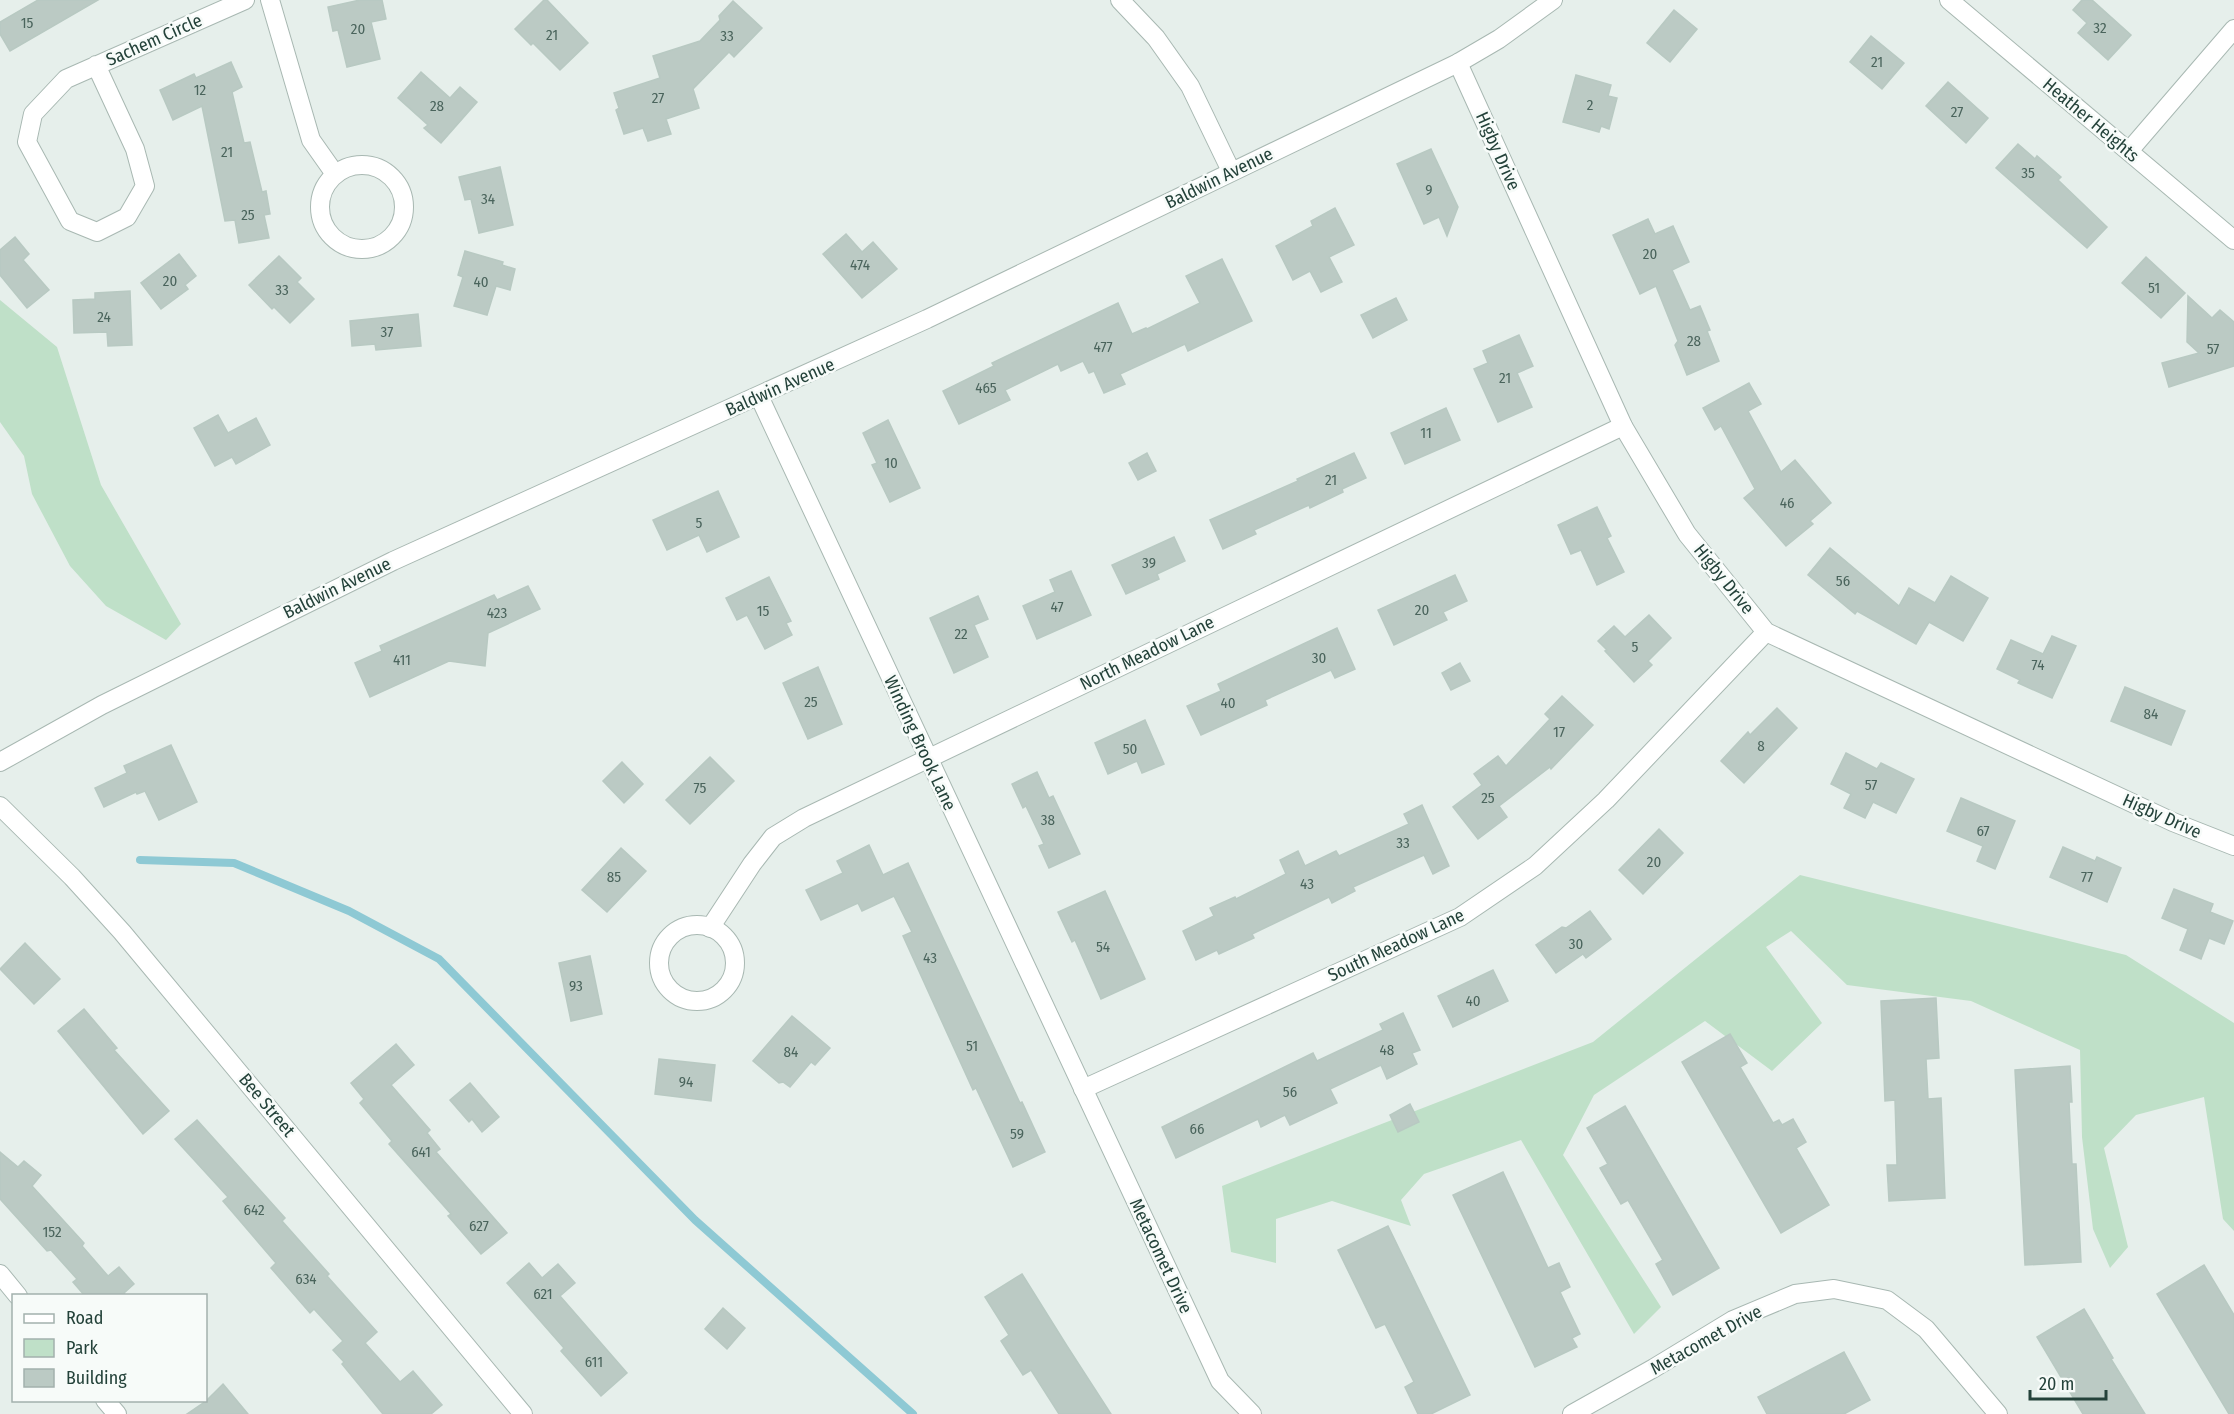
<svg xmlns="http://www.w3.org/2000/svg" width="2234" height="1414" font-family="'Fira Sans Condensed',sans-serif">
<rect width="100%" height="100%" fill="#e6efeb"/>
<g fill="#bfe0c8">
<polygon points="0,300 57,347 101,485 181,624 166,640 106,606 70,566 32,494 24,456 0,422"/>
<polygon points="1800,875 2126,955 2234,1023 2234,1231 2223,1219 2204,1097 2136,1115 2104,1148 2128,1247 2110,1268 2093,1229 2082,1137 2080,1050 1971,1001 1847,985 1791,931 1766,947 1822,1023 1772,1071 1705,1021 1594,1095 1563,1155 1661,1307 1634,1334 1521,1140 1424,1174 1401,1200 1411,1226 1332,1201 1276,1219 1276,1263 1231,1252 1222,1186 1593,1042"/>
</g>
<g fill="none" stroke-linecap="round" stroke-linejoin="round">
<polyline stroke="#8ec9d4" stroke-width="8" points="140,860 234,863 349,911 439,959 695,1220 913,1414"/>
</g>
<g fill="#bbcac4" stroke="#b8c9c2" stroke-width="1.5">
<polygon points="38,0 98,0 10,51 0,34 0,22"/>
<polygon points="360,0 382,0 386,19 371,22 380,59 347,67 338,30 333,31 328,7"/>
<polygon points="544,0 547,0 588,43 560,70 533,43 531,45 515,29"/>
<polygon points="2082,0 2092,0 2131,35 2108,60 2078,33 2087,23 2073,10"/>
<polygon points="733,1 762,28 734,57 729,52 693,89 699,108 666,119 671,134 648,141 643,128 624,134 616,110 619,108 614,93 660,78 653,56 700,41 720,20 719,16"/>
<polygon points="1674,10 1697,29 1670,62 1647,43"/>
<polygon points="1871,36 1904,63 1882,89 1850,62"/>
<polygon points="231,62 242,87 232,92 244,143 250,142 262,192 266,191 270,214 264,215 269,238 239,243 235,220 225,221 202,106 173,120 160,90 194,74 196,78"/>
<polygon points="421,72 450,98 460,87 477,102 441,143 424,128 428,125 398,98"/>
<polygon points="1576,75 1611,85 1608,96 1617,98 1609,129 1601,126 1599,132 1563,122"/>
<polygon points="1948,82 1988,118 1966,143 1926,106"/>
<polygon points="2018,144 2035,159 2037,156 2061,177 2058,180 2107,227 2087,248 1996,168"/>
<polygon points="1431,149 1458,207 1447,236 1439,217 1424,224 1397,164"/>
<polygon points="500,167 513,225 479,233 471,199 465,200 459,177"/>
<polygon points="1335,208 1354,245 1329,257 1342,282 1321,292 1310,271 1293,280 1276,246 1313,226 1311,221"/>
<polygon points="1648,219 1655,234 1673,226 1689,262 1672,270 1690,310 1700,306 1710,330 1707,331 1719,361 1687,375 1675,345 1678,341 1656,286 1640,294 1613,235"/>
<polygon points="846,234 862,252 873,242 897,269 862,298 823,254"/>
<polygon points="15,237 29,254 23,260 49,290 27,308 0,275 0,250"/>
<polygon points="465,251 503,262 502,265 515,269 510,290 496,286 487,315 454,306 463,277 458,275"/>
<polygon points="179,254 196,276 185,285 188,289 161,309 141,283"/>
<polygon points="279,256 301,278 297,282 314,299 290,323 274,307 272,309 249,285"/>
<polygon points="2146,257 2185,293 2161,318 2122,283"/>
<polygon points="1222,259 1252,321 1188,351 1185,344 1120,374 1125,384 1104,393 1094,371 1089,373 1083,361 1061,371 1058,364 1005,390 1010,400 959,424 943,391 994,366 992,363 1118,303 1132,334 1146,328 1147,329 1200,303 1186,276"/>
<polygon points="130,291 132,345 108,346 107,332 74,333 73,300 95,299 95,293"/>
<polygon points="2188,296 2212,318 2220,310 2234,322 2234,366 2169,387 2162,363 2199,353 2187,342"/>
<polygon points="1396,298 1407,320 1373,338 1361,315"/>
<polygon points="418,314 421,346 376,350 375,344 352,346 350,321"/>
<polygon points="1519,335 1533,366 1517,373 1532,407 1498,422 1474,369 1488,363 1483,351"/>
<polygon points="1749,383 1761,404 1748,411 1781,472 1795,460 1831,503 1810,521 1813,524 1786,546 1744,498 1755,489 1721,426 1715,430 1703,408"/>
<polygon points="1446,408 1460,440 1405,464 1391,433"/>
<polygon points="218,415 228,433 256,418 270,445 236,464 232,457 215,466 194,428"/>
<polygon points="888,420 920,488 890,502 872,465 877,463 863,433"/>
<polygon points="1147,453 1156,471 1138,480 1129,463"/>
<polygon points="1354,453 1366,478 1342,489 1343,492 1310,508 1309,505 1254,530 1256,534 1223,549 1210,520 1298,481 1297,479"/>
<polygon points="718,491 739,537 707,552 699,535 667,550 653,520"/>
<polygon points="1597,507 1611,536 1607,538 1624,572 1597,585 1581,550 1571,554 1558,525"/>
<polygon points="1174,537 1185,561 1157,574 1159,579 1126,594 1112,565"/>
<polygon points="1830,548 1899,606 1909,588 1935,603 1951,576 1988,598 1963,641 1929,622 1916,644 1857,611 1855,614 1808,575"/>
<polygon points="1071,571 1091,615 1037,639 1023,606 1055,592 1050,580"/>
<polygon points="1455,575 1467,601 1443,612 1447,620 1394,645 1378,610"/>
<polygon points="769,577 791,621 786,623 792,635 765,649 747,615 737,620 726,598"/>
<polygon points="528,586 540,609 488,633 485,666 449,661 370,697 355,663 382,651 380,646 494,595 497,600"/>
<polygon points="978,596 988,619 974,625 988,657 954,673 930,618"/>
<polygon points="1649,615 1671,638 1648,661 1652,665 1634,682 1605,651 1607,650 1598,641 1614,626 1625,637"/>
<polygon points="1337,628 1355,669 1335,678 1331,670 1265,700 1267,705 1201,735 1187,706 1221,691 1218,684"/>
<polygon points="2052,636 2076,646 2052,698 2018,683 2020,680 1997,669 2011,640 2043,654"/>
<polygon points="1460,663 1470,681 1451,690 1442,673"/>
<polygon points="818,667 842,724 808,739 783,683"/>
<polygon points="2125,687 2185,711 2171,745 2111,721"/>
<polygon points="1562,696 1593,725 1551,769 1550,767 1499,806 1507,817 1478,839 1453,807 1482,785 1474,774 1498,756 1506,766 1550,719 1545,714"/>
<polygon points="1777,708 1797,728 1744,783 1721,761 1748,732 1750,735"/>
<polygon points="1145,720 1164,764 1142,773 1137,761 1108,774 1095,743"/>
<polygon points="171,745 197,802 159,820 145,791 137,794 136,792 104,807 95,788 127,773 124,766"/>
<polygon points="1846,753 1877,769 1881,763 1914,779 1896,813 1873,802 1865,818 1844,808 1851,794 1831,784"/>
<polygon points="710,757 734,781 690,824 666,800"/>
<polygon points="622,762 643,784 624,803 603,781"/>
<polygon points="1037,772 1049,798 1053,796 1080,854 1049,868 1039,846 1044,844 1026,806 1023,808 1012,784"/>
<polygon points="1961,798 2015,821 1995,869 1977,861 1983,846 1947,831"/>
<polygon points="1422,805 1449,866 1433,874 1424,855 1353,887 1355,891 1332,903 1329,897 1252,934 1254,938 1219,954 1217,950 1196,960 1183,931 1214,916 1210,908 1235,897 1236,899 1286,874 1280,860 1298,851 1305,866 1336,851 1339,856 1409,824 1404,814"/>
<polygon points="1659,829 1683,853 1643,894 1619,870"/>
<polygon points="869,845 883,875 908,863 1020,1103 1022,1102 1045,1152 1013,1167 976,1088 973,1090 903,936 912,932 894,896 862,911 858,903 821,920 806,890 843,873 837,861"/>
<polygon points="2063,847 2095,861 2097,857 2121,868 2107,902 2050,877"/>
<polygon points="621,848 646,871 607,912 582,890"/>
<polygon points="2174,889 2213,904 2210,912 2233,921 2224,944 2209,938 2201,959 2180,950 2188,929 2162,918"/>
<polygon points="1105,891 1145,979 1101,999 1075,940 1072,942 1058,912"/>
<polygon points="1590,911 1611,939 1586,958 1583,954 1556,973 1536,945 1562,927 1566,928"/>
<polygon points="25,943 60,979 34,1004 0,969"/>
<polygon points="590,956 602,1014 571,1021 559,963"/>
<polygon points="1493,970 1508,1001 1453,1027 1438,996"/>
<polygon points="1936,998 1939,1058 1926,1059 1928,1099 1941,1098 1945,1198 1889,1201 1887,1165 1897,1165 1895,1100 1885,1101 1881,1001"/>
<polygon points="84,1009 117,1048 114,1050 169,1111 143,1134 58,1031"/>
<polygon points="1403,1013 1420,1050 1412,1053 1417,1064 1387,1079 1381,1065 1330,1089 1337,1103 1290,1125 1285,1115 1261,1127 1258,1119 1176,1158 1162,1127 1313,1053 1317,1061 1383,1030 1380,1024"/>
<polygon points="792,1016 830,1048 815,1065 811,1062 790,1087 783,1082 779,1083 753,1061"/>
<polygon points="1730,1034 1747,1063 1740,1067 1773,1123 1779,1120 1782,1125 1793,1119 1806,1142 1796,1148 1829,1205 1781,1233 1682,1062"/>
<polygon points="396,1044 414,1065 391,1085 430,1130 427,1133 440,1149 436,1152 507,1233 481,1254 448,1216 451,1214 389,1144 392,1141 360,1103 364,1099 351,1083"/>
<polygon points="659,1059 715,1065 711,1101 655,1094"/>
<polygon points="2070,1066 2072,1102 2069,1102 2072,1164 2076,1164 2081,1262 2025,1265 2015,1070"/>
<polygon points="470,1083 499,1117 482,1132 472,1119 469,1122 450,1100"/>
<polygon points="1410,1104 1419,1122 1398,1132 1390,1115"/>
<polygon points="1625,1106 1719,1268 1673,1295 1656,1264 1663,1260 1628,1200 1621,1204 1600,1168 1608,1164 1587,1128"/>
<polygon points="197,1120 285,1218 282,1221 329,1274 327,1276 377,1332 365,1343 400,1382 413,1371 442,1405 431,1414 383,1414 342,1364 344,1362 333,1350 343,1341 314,1309 310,1313 271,1268 276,1263 223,1201 228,1197 175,1139"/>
<polygon points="0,1152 18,1167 24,1161 41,1175 32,1186 84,1243 82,1246 108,1276 119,1267 134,1284 124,1293 126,1296 85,1296 73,1282 77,1279 51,1250 47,1251 0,1199"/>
<polygon points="1503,1172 1548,1268 1559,1263 1570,1287 1560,1292 1580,1334 1572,1338 1577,1347 1535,1367 1453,1195"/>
<polygon points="1388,1226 1470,1395 1431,1414 1418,1414 1405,1387 1414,1382 1385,1324 1376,1328 1338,1250"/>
<polygon points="529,1263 542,1278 558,1264 575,1283 560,1296 627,1373 601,1396 561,1351 564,1348 507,1283"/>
<polygon points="2204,1265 2234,1315 2234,1414 2229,1414 2157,1294"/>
<polygon points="1022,1274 1067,1346 1111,1414 1059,1414 1031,1370 1023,1375 1001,1341 1009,1335 985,1297"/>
<polygon points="723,1308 745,1328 727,1349 705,1329"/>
<polygon points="2084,1309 2113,1358 2111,1359 2145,1414 2083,1414 2037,1337"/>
<polygon points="1844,1352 1870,1400 1844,1414 1767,1414 1758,1397"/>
<polygon points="223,1384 248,1414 187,1414 206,1401"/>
</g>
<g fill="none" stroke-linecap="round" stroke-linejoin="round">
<defs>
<g id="minor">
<polyline points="270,0 311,140 335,174"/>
<polyline points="1120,0 1156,38 1190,86 1231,171"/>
<polyline points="1949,0 2234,240"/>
<polyline points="1458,63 1623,426 1687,534 1766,632 2173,822 2234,846"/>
<polyline points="96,65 135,149 145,186 127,217 97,232 70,221 27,142 33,114 66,79 245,0"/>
<polyline points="2129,151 2234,29"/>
<circle cx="362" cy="207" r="42"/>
<polyline points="759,396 1220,1381 1252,1414"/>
<polyline points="0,762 102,705 393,561 927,319 1458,63 1499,39 1553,0"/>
<polyline points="0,806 72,877 122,932 523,1414"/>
<circle cx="697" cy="963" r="38"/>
<polyline points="710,928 752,864 773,837 804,818 1623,426"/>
<polyline points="1083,1089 1460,917 1535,866 1606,800 1766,632"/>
<polyline points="0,1274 18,1296"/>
<polyline points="105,1400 117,1414"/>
<polyline points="1572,1414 1654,1368 1733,1320 1795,1294 1834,1289 1887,1300 1926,1329 1998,1414"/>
</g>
</defs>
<use href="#minor" stroke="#a8b8b2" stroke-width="20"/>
<use href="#minor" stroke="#fff" stroke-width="18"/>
</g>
<g text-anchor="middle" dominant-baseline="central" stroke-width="5" stroke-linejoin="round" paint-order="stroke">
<g font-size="15" fill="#4a645c">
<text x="27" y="23">15</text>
<text x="2100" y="28">32</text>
<text x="358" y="29">20</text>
<text x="552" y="35">21</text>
<text x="727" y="36">33</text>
<text x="1877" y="62">21</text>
<text x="200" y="90">12</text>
<text x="658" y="98">27</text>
<text x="1590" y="105">2</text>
<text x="437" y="106">28</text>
<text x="1957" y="112">27</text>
<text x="227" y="152">21</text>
<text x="2028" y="173">35</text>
<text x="1429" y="190">9</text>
<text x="488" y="199">34</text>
<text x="248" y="215">25</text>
<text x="1650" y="254">20</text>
<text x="860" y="265">474</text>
<text x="170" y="281">20</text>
<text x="481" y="282">40</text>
<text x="2154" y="288">51</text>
<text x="282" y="290">33</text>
<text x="104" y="317">24</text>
<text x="387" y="332">37</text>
<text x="1694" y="341">28</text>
<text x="1103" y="347">477</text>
<text x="2213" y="349">57</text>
<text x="1505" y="378">21</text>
<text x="986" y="388">465</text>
<text x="1426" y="433">11</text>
<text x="891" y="463">10</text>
<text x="1331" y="480">21</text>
<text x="1787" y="503">46</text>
<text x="699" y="523">5</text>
<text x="1149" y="563">39</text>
<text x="1843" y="581">56</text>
<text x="1057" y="607">47</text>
<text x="1422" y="610">20</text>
<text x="763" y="611">15</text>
<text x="497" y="613">423</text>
<text x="961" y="634">22</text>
<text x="1635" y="647">5</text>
<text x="1319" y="658">30</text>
<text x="402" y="660">411</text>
<text x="2038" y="665">74</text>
<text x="811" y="702">25</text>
<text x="1228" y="703">40</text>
<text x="2151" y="714">84</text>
<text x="1559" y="732">17</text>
<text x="1761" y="746">8</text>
<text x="1130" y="749">50</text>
<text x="1871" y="785">57</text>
<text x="700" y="788">75</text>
<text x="1488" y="798">25</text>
<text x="1048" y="820">38</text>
<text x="1983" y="831">67</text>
<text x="1403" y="843">33</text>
<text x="1654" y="862">20</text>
<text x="614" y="877">85</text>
<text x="2087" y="877">77</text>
<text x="1307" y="884">43</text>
<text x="1576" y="944">30</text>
<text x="1103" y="947">54</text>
<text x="930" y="958">43</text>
<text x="576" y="986">93</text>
<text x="1473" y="1001">40</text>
<text x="972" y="1046">51</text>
<text x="1387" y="1050">48</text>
<text x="791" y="1052">84</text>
<text x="686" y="1082">94</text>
<text x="1290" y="1092">56</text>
<text x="1197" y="1129">66</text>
<text x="1017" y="1134">59</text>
<text x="421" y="1152">641</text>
<text x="254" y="1210">642</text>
<text x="479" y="1226">627</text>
<text x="52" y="1232">152</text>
<text x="306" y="1279">634</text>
<text x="543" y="1294">621</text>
<text x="594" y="1362">611</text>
</g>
<g font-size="18" fill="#24423a" stroke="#f7fbf9">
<text transform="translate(154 40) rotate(-24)">Sachem Circle</text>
<text transform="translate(2091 120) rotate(40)">Heather Heights</text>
<text transform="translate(1498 151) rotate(66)">Higby Drive</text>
<text transform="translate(1219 178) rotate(-26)">Baldwin Avenue</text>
<text transform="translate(780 387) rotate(-24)">Baldwin Avenue</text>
<text transform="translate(1724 579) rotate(51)">Higby Drive</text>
<text transform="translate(337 588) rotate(-26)">Baldwin Avenue</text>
<text transform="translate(1147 653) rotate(-26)">North Meadow Lane</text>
<text transform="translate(920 743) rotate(65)">Winding Brook Lane</text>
<text transform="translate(2162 816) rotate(24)">Higby Drive</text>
<text transform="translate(1396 945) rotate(-25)">South Meadow Lane</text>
<text transform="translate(267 1105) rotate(50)">Bee Street</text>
<text transform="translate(1161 1256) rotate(65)">Metacomet Drive</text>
<text transform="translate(1706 1340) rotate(-29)">Metacomet Drive</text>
</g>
</g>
<rect x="12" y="1294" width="195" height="108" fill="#f7fbf9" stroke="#a3b1ad" stroke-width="1.5"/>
<rect x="24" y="1314" width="30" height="9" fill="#ffffff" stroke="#a3b1ad" stroke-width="1.5"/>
<text x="66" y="1324" font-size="18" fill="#24423a">Road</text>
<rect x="24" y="1339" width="30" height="18" fill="#bfe0c8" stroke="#a3b1ad" stroke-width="1.5"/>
<text x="66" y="1354" font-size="18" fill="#24423a">Park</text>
<rect x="24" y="1369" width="30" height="18" fill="#bbcac4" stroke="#a3b1ad" stroke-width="1.5"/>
<text x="66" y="1384" font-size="18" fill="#24423a">Building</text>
<path d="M2030 1390v9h76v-9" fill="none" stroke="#24423a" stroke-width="3"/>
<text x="2039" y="1390" font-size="18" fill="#24423a" stroke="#f7fbf9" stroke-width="4.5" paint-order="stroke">20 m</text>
</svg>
